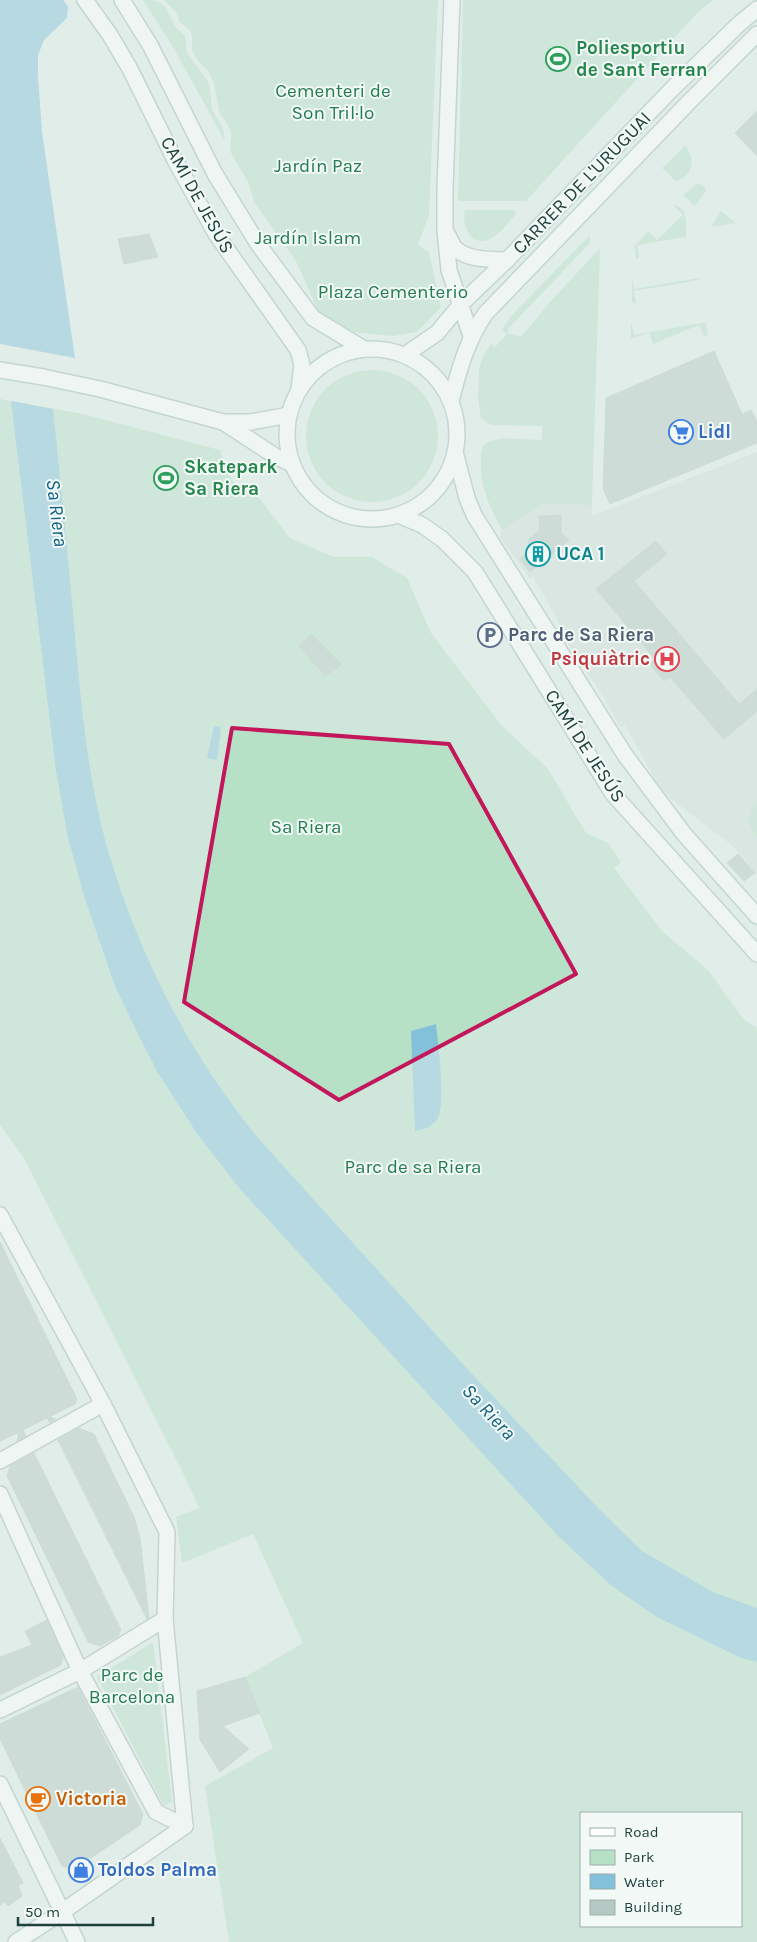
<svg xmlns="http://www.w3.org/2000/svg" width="757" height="1942" font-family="Karla,sans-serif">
<rect width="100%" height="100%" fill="#e1ede9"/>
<polygon fill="#cfddd8" points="757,452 757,874 733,846 670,798 656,781 625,725 620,727 603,696 573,652 559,628 557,618 533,577 530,579 500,537 502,530 543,504 592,505 592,516"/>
<g fill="#b7e1c7" fill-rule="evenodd">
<path d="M143,0C167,0 164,6 174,24C176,29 182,32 185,36L187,53L207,80L210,88L212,110L223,128L225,141L173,47Z"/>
<polygon points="164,0 438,0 429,215 418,245 429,252 441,307 417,332 393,336 354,332 319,313 296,261 254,202 249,184 230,151 231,134 228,125 219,112 214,83 208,71 198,61 192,50 192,36 190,30 179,22 177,13"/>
<polygon points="463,0 713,0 698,12 526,201 458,201"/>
<path d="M685,146C696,157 693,178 676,181L662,168Z"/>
<path d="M696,184C702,183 705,186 706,191L694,207L689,200L683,196Z"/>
<path d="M675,204C689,211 686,223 686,237L637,245L639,257L636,259L635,246L648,231L657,240L683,215L674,206Z"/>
<path d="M465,210H514L516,214C509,222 500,234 490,239C471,248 461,225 465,210Z"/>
<polygon points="721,211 736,223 711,227"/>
<path d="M590,235V243L509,328L507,333L521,337L550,302L600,248L592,505L543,504L502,530C489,506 480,487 481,460C481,453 481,446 487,443C502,435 525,440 542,440V426L491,425L481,418L478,397L479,369L482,358L491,344L495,347L507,334L502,330L510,317Z"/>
<polygon points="632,278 634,289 699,278 699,280 634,291 636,303 635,304 632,302"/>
<polygon points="631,322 634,335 706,322 708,336 704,336 699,325 653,344 649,333 631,339"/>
<circle cx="372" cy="436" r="66"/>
<path d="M0,399L83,414L220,450L229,474L234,483L257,495L290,538L334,557H372L407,578L431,633L502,726L548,769L586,833L608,843L621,862L614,868L662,931L709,971L744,1020L757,1028V1942H229L205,1786L273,1748L245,1677L303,1643L253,1534L182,1563L176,1517L199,1508L185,1477L24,1158L0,1125ZM581,1813H741V1926H581Z"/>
<path d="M757,802V837C747,826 746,813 757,802Z"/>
<polygon points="153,1642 172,1801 164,1806 97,1677"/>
</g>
<g fill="#82c1d9">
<polygon points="0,0 63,0 68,6 67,18 44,40 38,55 38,76 42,132 75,358 0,344"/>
<path d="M11,401L53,409C60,477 67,545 73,613C80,692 86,772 107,847C138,954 188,1052 258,1138L459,1360L599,1509L642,1551L713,1592L757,1608V1662L741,1658L657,1617L613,1587L560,1538L240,1189L198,1135L158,1073L141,1040L115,986L85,899L68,838L56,771Z"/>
<polygon points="214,726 221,727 217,760 207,758"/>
<path d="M436,1024C438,1043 446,1103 438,1118C432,1127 425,1129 415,1131L411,1031Z"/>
</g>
<g fill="#b6c8c3" stroke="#b2c8c1">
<polygon points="757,111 757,156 735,133"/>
<polygon points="149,234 158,257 124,264 118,239"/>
<polygon points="714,351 742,414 751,410 757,421 757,443 610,504 603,489 606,398"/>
<polygon points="561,515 561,533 569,540 530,572 520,559 530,551 528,542 530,538 540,530 539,516"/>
<polygon points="656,541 667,554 634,581 739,704 757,689 757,711 724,739 670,677 664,681 650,664 655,659 596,589"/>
<polygon points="311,634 342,665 325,676 299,646"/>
<polygon points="738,854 755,873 744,881 727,863"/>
<polygon points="0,1242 77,1399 75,1404 49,1417 56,1419 50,1423 47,1418 23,1430 26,1436 17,1441 19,1432 0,1441"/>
<polygon points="79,1428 94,1434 134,1517 140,1538 149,1618 147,1619 58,1440"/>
<polygon points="34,1453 121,1630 118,1636 100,1646 88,1642 7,1476 10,1466"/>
<polygon points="47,1620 63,1657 61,1665 0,1695 0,1657 32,1645 25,1631"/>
<polygon points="245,1677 260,1713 223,1726 249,1749 220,1772 200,1740 197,1691"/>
<polygon points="78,1687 143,1814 140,1825 73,1870 62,1866 0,1739 0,1724"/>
<polygon points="0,1838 23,1883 18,1885 22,1896 8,1906 5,1902 0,1905"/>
</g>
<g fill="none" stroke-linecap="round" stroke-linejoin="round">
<defs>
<g id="street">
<polyline points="452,0 445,188 445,231 449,270 471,336"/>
<path d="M447,234C450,238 452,245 455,248C468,261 491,259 507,260"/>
<polyline points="0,1215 103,1404 167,1532 165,1619 185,1826"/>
<polyline points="0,1461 103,1404"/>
<polyline points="0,1494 80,1671 156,1812 185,1826"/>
<polyline points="0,1710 80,1671 165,1619"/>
<polyline points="62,1912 185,1826"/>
</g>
<g id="secondary">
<polyline points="85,0 110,35 130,69 176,162 216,234 298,350 302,365 299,389"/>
<polyline points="122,0 150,45 215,174 258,244 313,318 364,349"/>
<circle cx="372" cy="434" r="85"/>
<polyline points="405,355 437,333 461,304 507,260 673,88 739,24 757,9"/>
<polyline points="0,370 43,377 100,389 223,422 250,422 289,415"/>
<path d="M451,401C459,369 467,341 485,314L687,104L757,34"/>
<polyline points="223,422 275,456 292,464"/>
<polyline points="455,452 467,498 474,515 625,755 684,834 757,916"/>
<polyline points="401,516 422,525 442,539 475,572 613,794 757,954"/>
<polyline points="0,1784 77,1942"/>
<polyline points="16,1942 62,1912"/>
</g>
</defs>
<use href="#street" stroke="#a3b6b1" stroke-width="18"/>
<use href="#secondary" stroke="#9dbab4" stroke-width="18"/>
<use href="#street" stroke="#fff" stroke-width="15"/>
<use href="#secondary" stroke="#fff" stroke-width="15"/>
</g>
<path d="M0 0H757V1942H0ZM232,728L449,744L576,974L339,1100L184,1002Z" fill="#e1ede9" fill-opacity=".55" fill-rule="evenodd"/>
<path fill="none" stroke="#c2185b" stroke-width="4" stroke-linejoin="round" d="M232,728L449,744L576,974L339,1100L184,1002Z"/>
<defs>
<symbol id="stadium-ring" viewBox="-11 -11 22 22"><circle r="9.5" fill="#f2f9f6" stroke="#2e9e5b" stroke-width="1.5"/><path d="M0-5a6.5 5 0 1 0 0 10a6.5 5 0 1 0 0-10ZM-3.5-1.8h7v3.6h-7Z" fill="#2e9e5b"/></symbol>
<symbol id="supermarket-ring" viewBox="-11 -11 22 22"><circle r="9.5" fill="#f2f9f6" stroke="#3f7fe0" stroke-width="1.5"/><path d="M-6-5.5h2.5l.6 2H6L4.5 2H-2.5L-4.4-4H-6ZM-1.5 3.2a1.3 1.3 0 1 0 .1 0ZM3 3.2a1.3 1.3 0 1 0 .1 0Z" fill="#3f7fe0"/></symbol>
<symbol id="building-ring" viewBox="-11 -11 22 22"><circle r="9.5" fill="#f2f9f6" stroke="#0f9aa8" stroke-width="1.5"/><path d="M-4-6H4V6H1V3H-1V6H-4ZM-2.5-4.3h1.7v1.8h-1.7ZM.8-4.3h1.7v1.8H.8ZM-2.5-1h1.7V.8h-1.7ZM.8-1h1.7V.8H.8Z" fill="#0f9aa8"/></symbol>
<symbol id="parking-ring" viewBox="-11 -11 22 22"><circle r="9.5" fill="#f2f9f6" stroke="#5c6f8a" stroke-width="1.5"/><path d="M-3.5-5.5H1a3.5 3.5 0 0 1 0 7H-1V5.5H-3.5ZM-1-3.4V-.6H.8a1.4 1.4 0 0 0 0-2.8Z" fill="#5c6f8a"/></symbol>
<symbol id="hospital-ring" viewBox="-11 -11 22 22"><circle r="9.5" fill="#f2f9f6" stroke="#e0444e" stroke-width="1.5"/><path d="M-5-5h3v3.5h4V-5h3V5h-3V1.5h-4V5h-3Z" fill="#e0444e"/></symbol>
<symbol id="cafe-ring" viewBox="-11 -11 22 22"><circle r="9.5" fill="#f2f9f6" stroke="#e8710a" stroke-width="1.5"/><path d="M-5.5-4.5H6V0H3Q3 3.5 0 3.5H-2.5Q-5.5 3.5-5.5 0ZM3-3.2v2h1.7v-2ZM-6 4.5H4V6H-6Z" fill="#e8710a"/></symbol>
<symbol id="shop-ring" viewBox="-11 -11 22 22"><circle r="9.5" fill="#f2f9f6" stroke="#3f7fe0" stroke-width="1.5"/><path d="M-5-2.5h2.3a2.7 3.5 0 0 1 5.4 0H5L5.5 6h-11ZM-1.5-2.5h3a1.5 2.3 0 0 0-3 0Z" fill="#3f7fe0"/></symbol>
</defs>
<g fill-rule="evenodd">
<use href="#stadium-ring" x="544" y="45" width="28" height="28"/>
<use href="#supermarket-ring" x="667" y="418" width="28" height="28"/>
<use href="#stadium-ring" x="152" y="464" width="28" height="28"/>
<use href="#building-ring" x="524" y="540" width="28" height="28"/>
<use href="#parking-ring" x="476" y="621" width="28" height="28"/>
<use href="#hospital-ring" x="653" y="645" width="28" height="28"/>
<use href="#cafe-ring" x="24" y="1785" width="28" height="28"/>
<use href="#shop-ring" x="67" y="1856" width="28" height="28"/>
</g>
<g text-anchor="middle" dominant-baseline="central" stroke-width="4" stroke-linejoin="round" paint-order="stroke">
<g font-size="19" font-weight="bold" fill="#27864d" stroke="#f2f9f6" text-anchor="start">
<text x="576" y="48">Poliesportiu<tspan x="576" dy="22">de Sant Ferran</tspan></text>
<text x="184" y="467">Skatepark<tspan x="184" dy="22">Sa Riera</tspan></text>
</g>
<g font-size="19" fill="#247c51" stroke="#f2f9f6">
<text x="333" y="91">Cementeri de<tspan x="333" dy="22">Son Tril·lo</tspan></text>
<text x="318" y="166">Jardín Paz</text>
<text x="308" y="238">Jardín Islam</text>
<text x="393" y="292">Plaza Cementerio</text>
<text x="306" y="827">Sa Riera</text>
<text x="413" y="1167">Parc de sa Riera</text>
<text x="132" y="1675">Parc de<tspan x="132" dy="22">Barcelona</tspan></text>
</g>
<g font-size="19" fill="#1f403b" stroke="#f2f9f6">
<text transform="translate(582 183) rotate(-46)">CARRER DE L'URUGUAI</text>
<text transform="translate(197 195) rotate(61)">CAMÍ DE JESÚS</text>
<text transform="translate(585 746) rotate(57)">CAMÍ DE JESÚS</text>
</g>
<g font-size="19" font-weight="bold" fill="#366cbe" stroke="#f2f9f6" text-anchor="start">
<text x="698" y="432">Lidl</text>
<text x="98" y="1870">Toldos Palma</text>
</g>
<g font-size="19" font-weight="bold" fill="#0d838f" stroke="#f2f9f6" text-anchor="start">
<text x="556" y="554">UCA 1</text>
</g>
<g font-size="19" font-weight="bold" fill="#4e5e75" stroke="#f2f9f6" text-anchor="start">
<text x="508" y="635">Parc de Sa Riera</text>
</g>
<g font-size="19" font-weight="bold" fill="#be3a42" stroke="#f2f9f6" text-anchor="end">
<text x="650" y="659">Psiquiàtric</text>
</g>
<g font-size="19" font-weight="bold" fill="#c56008" stroke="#f2f9f6" text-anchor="start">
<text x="56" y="1799">Victoria</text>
</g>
<g font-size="20" font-style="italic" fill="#116284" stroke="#f2f9f6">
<text transform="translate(57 513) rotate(83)">Sa Riera</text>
<text transform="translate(489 1412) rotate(47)">Sa Riera</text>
</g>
</g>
<rect x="580" y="1812" width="162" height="115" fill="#f2f9f6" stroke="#9eafab"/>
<rect x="590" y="1828" width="25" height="8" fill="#ffffff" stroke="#9eafab"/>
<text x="624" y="1837" font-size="15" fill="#1f403b">Road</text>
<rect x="590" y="1850" width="25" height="15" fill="#b7e1c7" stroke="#9eafab"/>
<text x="624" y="1862" font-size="15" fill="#1f403b">Park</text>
<rect x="590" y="1874" width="25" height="15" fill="#82c1d9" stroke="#9eafab"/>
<text x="624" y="1887" font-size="15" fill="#1f403b">Water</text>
<rect x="590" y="1900" width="25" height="15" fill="#b6c8c3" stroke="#9eafab"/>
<text x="624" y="1912" font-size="15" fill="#1f403b">Building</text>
<path d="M18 1917v8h135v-8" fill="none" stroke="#1f403b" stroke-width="2.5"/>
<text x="25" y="1917" font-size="15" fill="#1f403b" stroke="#f2f9f6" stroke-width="4" paint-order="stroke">50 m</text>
</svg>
